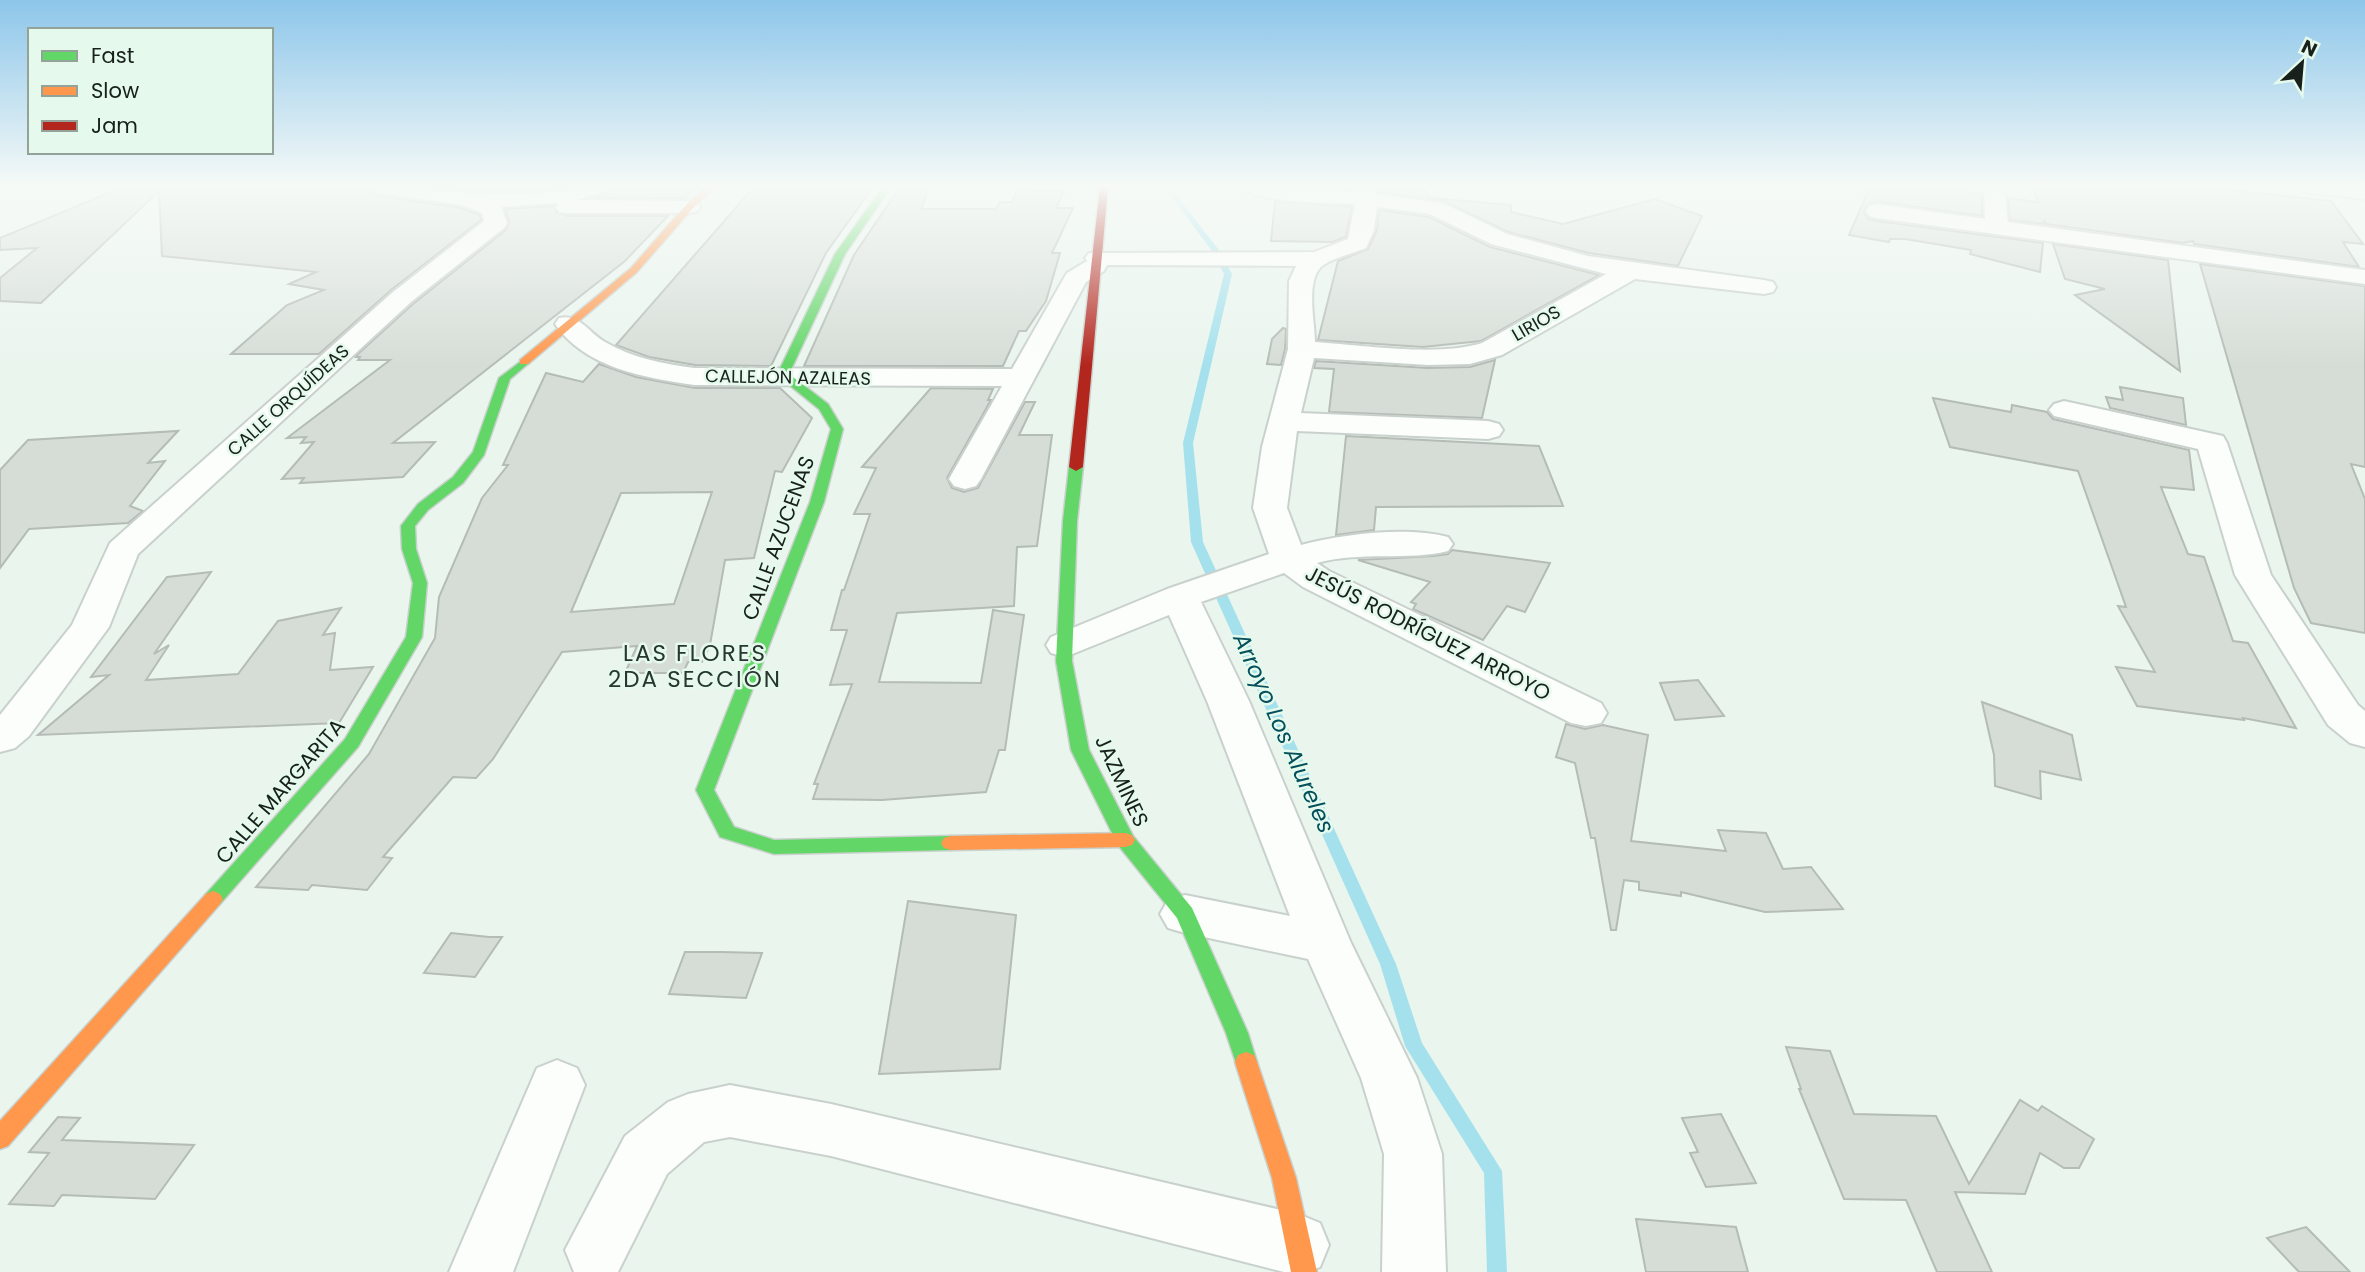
<svg xmlns="http://www.w3.org/2000/svg" width="2365" height="1272" font-family="Poppins,sans-serif">
<rect width="100%" height="100%" fill="#eaf5ee"/>
<g fill="none" stroke-linecap="round" stroke-linejoin="round">
<polygon fill="#a5e1ed" fill-rule="evenodd" points="1164,187 1170,187 1218,249 1232,274 1193,443 1203,542 1396,964 1422,1043 1502,1171 1507,1272 1487,1272 1484,1173 1405,1046 1380,964 1191,542 1183,443 1224,274 1212,251"/>
</g>
<g fill="#d6ddd6" stroke="#b5bbb5" stroke-width="2" fill-rule="evenodd">
<polygon points="123,187 368,187 372,193 380,196 461,208 480,215 481,220 391,290 319,354 231,354 287,305 324,290 289,284 316,272 162,256 159,191 41,303 0,301 0,278 37,248 0,250 0,238"/>
<polygon points="428,187 569,187 518,191"/>
<polygon points="613,187 695,187 685,198 594,198 608,194"/>
<polygon points="754,187 873,187 826,253 771,366 695,365 649,357 616,345"/>
<polygon points="900,187 928,187 922,209 996,209 1000,202 1012,202 1017,190 1064,192 1056,208 1073,208 1052,253 1060,253 1046,301 1026,331 1019,331 1003,366 804,366 854,255"/>
<polygon points="1377,187 1423,187 1430,198 1511,205 1511,212 1563,224 1655,199 1702,216 1678,266 1589,253 1508,232 1444,201 1378,192"/>
<polygon points="1870,187 1965,187 1966,192 1982,194 1982,216 1877,201 1867,205 1864,212 1868,219 1877,221 2043,243 2040,272 1970,254 1971,250 1905,239 1890,239 1889,242 1849,235"/>
<polygon points="2033,187 2201,187 2331,201 2363,244 2343,242 2359,267 2194,244 2193,241 2183,243 2046,224 2044,220 2044,224 2010,220 2008,198 2038,202"/>
<polygon points="1275,201 1352,207 1346,237 1332,242 1271,241"/>
<polygon points="554,206 557,213 567,216 668,216 625,261 393,443 435,442 403,477 300,483 304,478 282,479 314,442 301,443 306,437 287,438 390,360 358,360 360,357 356,357 358,354 413,304 506,230 509,222 505,209"/>
<polygon points="1379,210 1429,217 1490,247 1599,275 1481,341 1423,347 1318,340 1338,261 1368,249 1377,230"/>
<polygon points="2053,244 2168,260 2180,371 2075,295 2105,289 2065,279"/>
<polygon points="2200,264 2365,286 2365,467 2351,464 2365,499 2365,633 2311,623 2294,588"/>
<polygon points="1283,328 1286,329 1285,349 1281,365 1267,364 1272,339"/>
<polygon points="1495,360 1482,418 1329,412 1334,369 1314,368 1316,361 1428,368 1470,367"/>
<path d="M599,364L636,377L695,388H780L812,418L782,472L775,471L754,558L725,560L710,645L702,662H688L683,673H625L637,646L562,652L493,759L476,778L453,777L383,857L392,858L367,890L312,885L308,890L256,887L369,754L435,638L439,597L482,498L508,465H503L546,373L583,382ZM712,492L674,604L571,612L621,493Z"/>
<polygon points="2120,387 2183,398 2186,425 2110,408 2106,397 2123,400"/>
<polygon points="931,388 993,389 988,400 991,400 947,478 952,488 964,492 978,488 1025,402 1035,402 1019,435 1052,435 1037,546 1017,547 1014,606 897,613 879,682 981,683 993,610 1024,615 1005,750 999,750 986,792 882,800 813,799 818,784 814,784 852,684 830,685 847,630 831,630 842,590 844,590 870,514 854,514 876,468 862,467"/>
<polygon points="1933,398 2011,412 2012,405 2047,412 2053,419 2189,450 2194,490 2161,487 2188,554 2204,557 2233,641 2248,643 2296,728 2243,718 2244,720 2137,706 2116,667 2155,672 2118,606 2126,607 2078,471 1950,447"/>
<polygon points="178,431 148,463 165,461 130,506 143,511 128,523 29,529 0,568 0,470 28,440"/>
<polygon points="1346,436 1539,446 1563,506 1376,507 1374,530 1336,535"/>
<polygon points="1452,550 1550,563 1525,612 1507,606 1483,640 1413,609 1416,604 1411,602 1430,582 1358,560 1433,556 1448,554"/>
<polygon points="211,572 154,654 169,645 146,680 238,674 278,621 341,608 323,635 335,633 330,670 373,667 339,723 38,735 109,675 91,677 167,577"/>
<polygon points="1698,680 1724,716 1675,720 1660,683"/>
<polygon points="1982,702 2072,735 2081,780 2040,771 2041,799 1995,786 1994,755"/>
<polygon points="1566,724 1585,729 1603,725 1648,735 1631,841 1726,851 1718,830 1766,833 1783,869 1811,867 1843,909 1765,912 1681,892 1681,896 1639,890 1639,882 1624,880 1616,930 1611,930 1595,838 1591,838 1575,763 1556,757"/>
<polygon points="908,901 1016,915 1000,1069 879,1074"/>
<polygon points="451,933 489,937 502,937 475,977 424,973"/>
<polygon points="685,952 721,952 762,953 746,998 669,994"/>
<polygon points="1786,1047 1830,1051 1854,1114 1936,1116 1969,1184 2020,1100 2038,1111 2042,1106 2094,1139 2079,1168 2064,1168 2040,1153 2025,1194 1955,1192 1992,1272 1937,1272 1906,1200 1844,1199 1799,1089 1801,1089"/>
<polygon points="1721,1114 1756,1183 1706,1187 1690,1153 1698,1152 1682,1118"/>
<polygon points="58,1117 80,1118 62,1140 194,1145 155,1199 62,1195 54,1206 9,1204 49,1153 29,1152"/>
<polygon points="1636,1219 1736,1227 1748,1272 1646,1272"/>
<polygon points="2306,1227 2350,1272 2299,1272 2267,1238"/>
</g>
<g fill="none" stroke-linecap="round" stroke-linejoin="round">
<defs>
<g id="street">
<path d="M371,187C420,187 469,195 518,194C549,193 579,187 610,187L607,191L576,200L689,201L697,202L700,207L697,212L689,213H567L559,212L556,207L559,203L501,207L507,223L504,228L411,302L138,554L109,627L29,736L15,748L0,752V715L72,625L110,543L393,292L484,221L482,213L462,205L381,193L374,191Z"/>
<path d="M1242,187H1294L1354,192V187H1374L1376,194L1443,203L1507,234L1588,256L1764,280L1773,282L1776,287L1773,292L1764,294L1635,279L1502,355L1470,364L1428,365L1314,358L1301,413L1488,421L1499,424L1503,430L1499,436L1488,439L1297,431L1287,508L1301,545C1343,534 1406,526 1448,537L1453,544L1448,551C1408,561 1360,551 1317,563L1329,571L1601,703L1607,713L1601,723L1586,726L1571,723L1303,587L1284,573L1201,602L1249,701L1351,943L1417,1078L1442,1154L1446,1272H1382L1384,1154L1361,1078L1308,959L1185,933L1168,928L1160,914L1168,900L1185,895L1290,916L1207,701L1169,615L1065,657L1051,653L1046,645L1051,637L1167,589L1269,554L1253,508L1262,447L1288,349L1289,281L1296,266L1107,265L1104,271L1086,282L981,479L976,486L965,489L954,486L949,479L1002,386L695,385C645,378 585,368 555,324L559,318C579,313 588,332 605,342C632,358 664,364 695,368L1012,369L1064,278L1067,273L1087,261L1085,258L1089,253L1314,252L1348,239L1355,204C1333,203 1253,203 1242,187ZM1377,207L1430,214L1491,244L1606,274L1482,343C1438,357 1363,345 1315,342C1315,321 1304,276 1325,264C1337,257 1353,253 1366,248L1374,230Z"/>
<polygon points="1984,187 2004,187 2008,222 2365,270 2365,284 1877,218 1869,216 1866,211 1869,206 1877,204 1985,219"/>
<polygon points="2301,187 2365,187 2365,199 2311,193 2304,191"/>
<polygon points="2064,401 2223,436 2227,443 2271,575 2358,705 2365,711 2365,747 2350,743 2328,725 2235,575 2198,449 2054,416 2049,410 2054,404"/>
<polygon points="557,1060 577,1068 585,1085 513,1272 449,1272 537,1068"/>
<polygon points="730,1085 831,1104 1298,1214 1320,1223 1329,1245 1320,1267 1307,1272 1284,1272 831,1156 730,1137 704,1142 667,1174 618,1272 574,1272 565,1250 625,1136 668,1102 688,1094"/>
</g>
<g id="fast">
<polygon points="883,187 891,187 845,254 789,374 828,404 843,429 824,502 714,790 734,827 774,840 951,836 958,838 961,843 958,848 951,850 774,854 720,837 696,790 810,502 831,429 819,409 777,375 835,254"/>
<polygon points="524,359 530,362 510,379 484,455 463,483 428,510 415,526 416,549 427,583 422,637 358,747 220,904 213,907 206,904 203,899 206,894 345,739 406,637 413,583 402,549 401,526 418,504 453,477 473,452 499,378"/>
<polygon points="1076,463 1083,467 1077,521 1072,661 1089,750 1133,836 1192,908 1248,1033 1257,1062 1254,1069 1246,1072 1238,1069 1226,1033 1177,918 1118,845 1071,750 1056,661 1063,521 1069,467"/>
</g>
<g id="slow">
<polygon points="706,187 715,187 692,209 637,272 528,364 520,364 520,360 631,268 686,205"/>
<polygon points="1125,833 1132,835 1135,840 1132,845 1125,847 951,850 944,848 941,843 944,838 951,836"/>
<polygon points="213,891 220,894 223,899 220,904 8,1146 0,1149 0,1121 206,894"/>
<polygon points="1246,1052 1254,1055 1257,1062 1296,1178 1317,1272 1291,1272 1272,1178 1235,1062 1238,1055"/>
</g>
<polygon id="jam" points="1100,187 1108,187 1083,467 1076,471 1069,467"/>
</defs>
<use href="#street" stroke="#c9d1cc" stroke-width="4"/>
<use href="#fast" stroke="#c9d1cc" stroke-width="3"/>
<use href="#slow" stroke="#c9d1cc" stroke-width="3"/>
<use href="#jam" stroke="#c9d1cc" stroke-width="3"/>
<use href="#street" fill="#fcfefc" fill-rule="evenodd"/>
<use href="#fast" fill="#63d668" fill-rule="evenodd"/>
<use href="#slow" fill="#ff974d" fill-rule="evenodd"/>
<use href="#jam" fill="#b3261e" fill-rule="evenodd"/>
</g>
<linearGradient id="sky" x2="0" y2="1"><stop stop-color="#8dc6ea"/><stop offset="0.51" stop-color="#f6faf7"/><stop offset="1" stop-color="#f6faf7" stop-opacity="0"/></linearGradient>
<rect width="2365" height="365" fill="url(#sky)"/>
<g text-anchor="middle" dominant-baseline="central" stroke-width="5" stroke-linejoin="round" paint-order="stroke">
<g font-size="18" fill="#18201b" stroke="#e5faed">
<text transform="translate(1536 323) rotate(-30)">LIRIOS</text>
<text transform="translate(788 377) rotate(1)">CALLEJÓN AZALEAS</text>
<text transform="translate(288 400) rotate(-42)">CALLE ORQUÍDEAS</text>
</g>
<g font-size="21" fill="#18201b" stroke="#e5faed">
<text transform="translate(778 538) rotate(-70)">CALLE AZUCENAS</text>
<text transform="translate(1428 633) rotate(27)">JESÚS RODRÍGUEZ ARROYO</text>
<text transform="translate(1122 781) rotate(65)">JAZMINES</text>
<text transform="translate(280 791) rotate(-49)">CALLE MARGARITA</text>
</g>
<g font-size="23" letter-spacing="2" fill="#27372e" stroke="#e5faed">
<text x="695" y="653">LAS FLORES<tspan x="695" dy="26">2DA SECCIÓN</tspan></text>
</g>
<g font-size="23" font-style="italic" fill="#054f5d" stroke="#e5faed">
<text transform="translate(1284 733) rotate(66)">Arroyo Los Alureles</text>
</g>
</g>
<rect x="28" y="28" width="245" height="126" fill="#e5faed" stroke="#93a399" stroke-width="2"/>
<rect x="42" y="51" width="35" height="10" fill="#63d668" stroke="#93a399" stroke-width="2"/>
<text x="91" y="63" font-size="21" fill="#18201b">Fast</text>
<rect x="42" y="86" width="35" height="10" fill="#ff974d" stroke="#93a399" stroke-width="2"/>
<text x="91" y="98" font-size="21" fill="#18201b">Slow</text>
<rect x="42" y="121" width="35" height="10" fill="#b3261e" stroke="#93a399" stroke-width="2"/>
<text x="91" y="133" font-size="21" fill="#18201b">Jam</text>
<g transform="translate(2302 63) rotate(26)" stroke="#e5faed" stroke-width="5" paint-order="stroke">
<path d="M0-5L12 26L0 18L-12 26Z" fill="#18201b"/>
<text y="-10" font-size="19" font-weight="bold" text-anchor="middle" fill="#18201b">N</text>
</g>
</svg>
